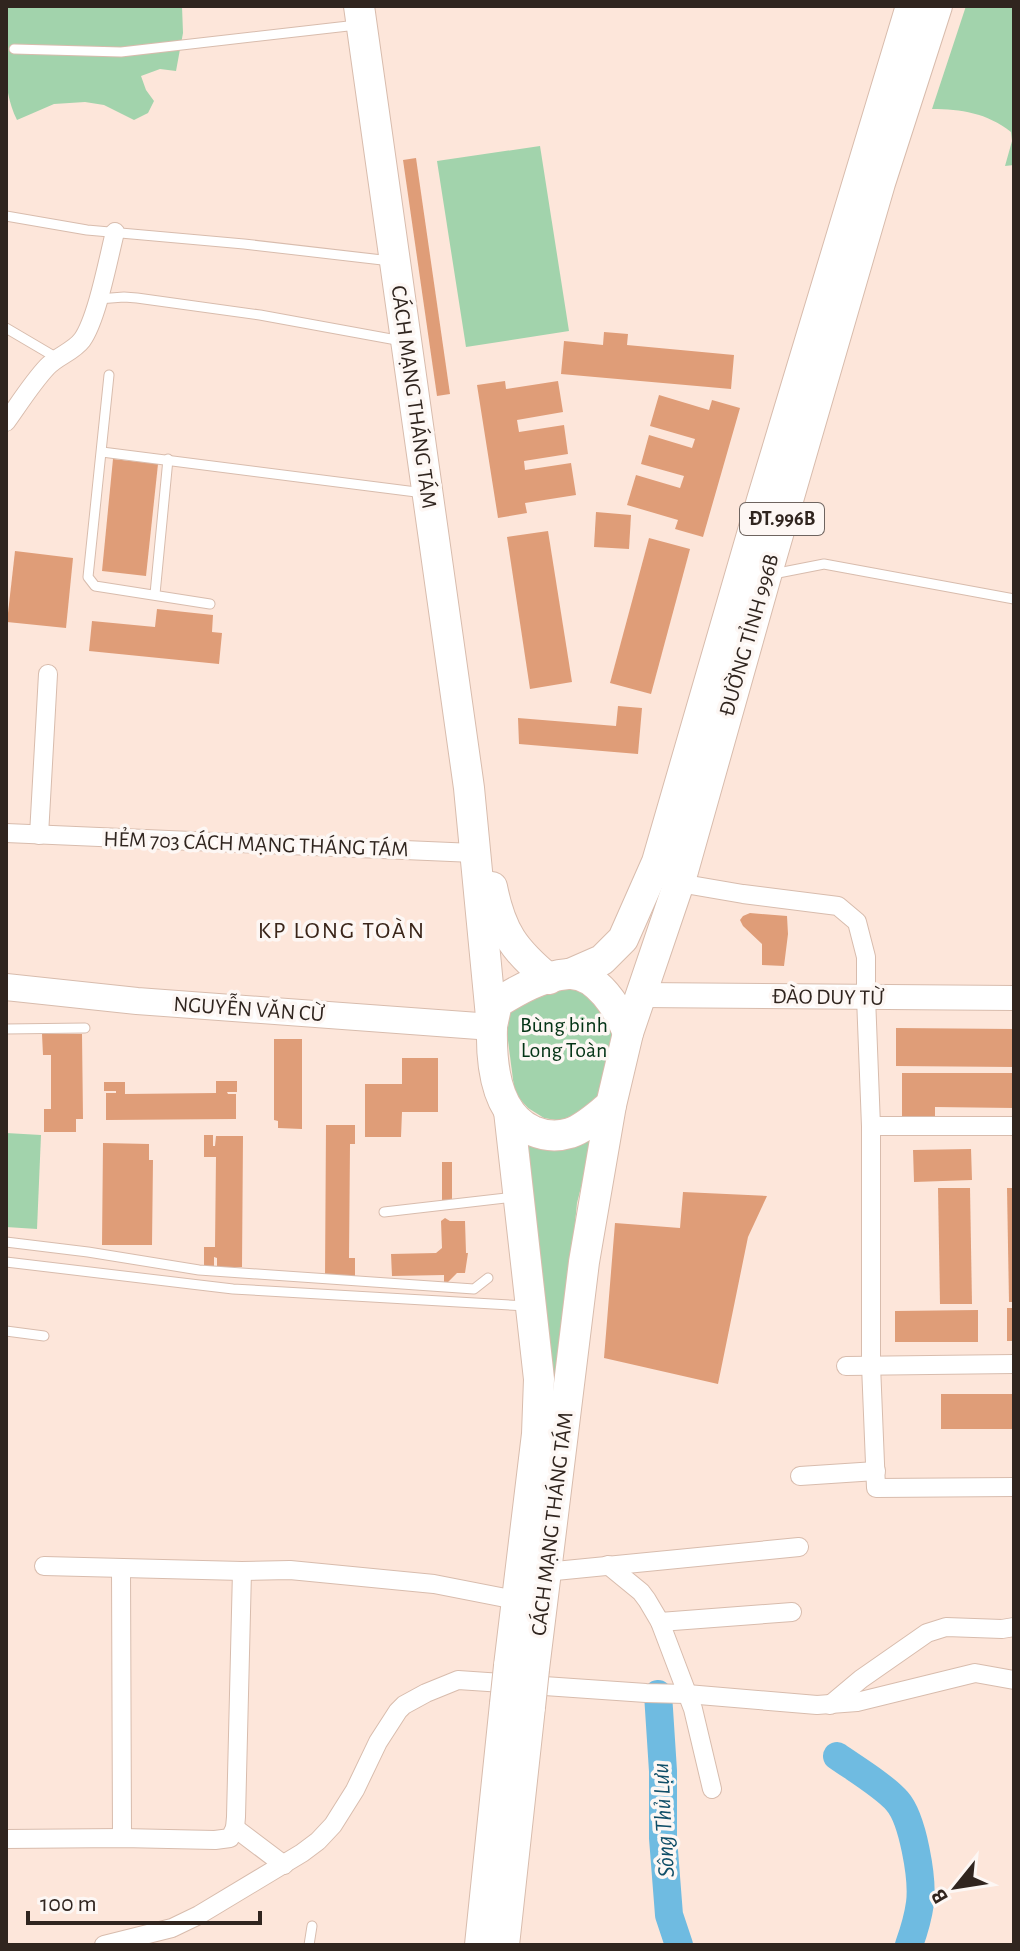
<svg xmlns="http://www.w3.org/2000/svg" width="1020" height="1951" font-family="'Alegreya Sans',sans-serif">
<rect width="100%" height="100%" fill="#fde6da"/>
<g fill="#a2d3ac">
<path d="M6,6H182L183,33L176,71L160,69L141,76L146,90L154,101L148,113L134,120L104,105L85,102L54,104L17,120C0,86 6,43 6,6Z"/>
<path d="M966,6H1014V165L1005,166L1012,141L1011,132C987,113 961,109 932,109Z"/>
<polygon points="540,146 569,331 466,347 437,161"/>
<polygon points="556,980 606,999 618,1055 591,1111 562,1121 544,1118 528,1108 519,1098 514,1087 507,1033 510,1014 515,1004"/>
<polygon points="595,1132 577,1203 569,1283 543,1468 527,1135"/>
<polygon points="6,1133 41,1135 37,1229 6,1227"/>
</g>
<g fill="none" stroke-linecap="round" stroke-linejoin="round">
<g stroke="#6fbbe1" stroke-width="28">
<polyline points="658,1694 663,1771 663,1838 669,1915 679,1945"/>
<path d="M837,1756C854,1768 884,1786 897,1801C913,1819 923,1879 920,1903C918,1918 914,1931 909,1945"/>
</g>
</g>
<g fill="#df9d78">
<polygon points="416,158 450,394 437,396 403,160"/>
<polygon points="604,332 628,334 627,345 734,355 731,389 561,374 564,341 603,345"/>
<polygon points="505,381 506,389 558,381 563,412 517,420 519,432 564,425 568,454 524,461 525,470 571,463 576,495 525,503 527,513 498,518 477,385"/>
<polygon points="659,395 709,410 712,400 740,408 703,537 675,529 678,520 627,505 636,475 680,488 684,476 641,464 649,435 692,448 695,439 650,426"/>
<polygon points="113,459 158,464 146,576 102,571"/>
<polygon points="596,512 631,515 629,549 594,547"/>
<polygon points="548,531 572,682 530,689 507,537"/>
<polygon points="649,538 690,549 651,694 610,683"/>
<polygon points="15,551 73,558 66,628 7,622"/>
<polygon points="157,609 213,615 212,632 222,633 219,664 89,651 92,621 155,627"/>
<polygon points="618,706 642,708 638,754 519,744 518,718 616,726"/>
<polygon points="750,913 787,916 788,934 784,966 762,965 762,944 743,926 740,920 743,916"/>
<polygon points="896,1028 1014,1029 1014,1067 896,1066"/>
<polygon points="42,1034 82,1034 83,1119 76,1119 76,1132 44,1132 44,1109 51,1109 51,1055 43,1055"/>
<polygon points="274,1039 302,1039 302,1129 278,1128 278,1121 274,1120"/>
<polygon points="402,1058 438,1058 438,1112 402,1112 401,1137 365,1137 365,1084 402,1084"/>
<polygon points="902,1073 1014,1073 1014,1108 935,1107 935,1116 902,1116"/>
<polygon points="216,1081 237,1081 237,1092 227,1092 228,1094 236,1094 236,1119 106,1120 106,1093 116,1093 116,1091 104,1091 104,1082 125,1082 125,1094 216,1093"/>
<polygon points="326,1125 355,1125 355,1144 350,1144 349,1258 355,1258 355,1277 325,1277"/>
<polygon points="204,1135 213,1135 213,1146 215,1146 216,1136 243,1136 242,1267 217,1267 217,1258 214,1257 214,1269 204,1269 204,1247 215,1247 216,1157 204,1157"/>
<polygon points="103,1143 149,1144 149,1160 153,1160 152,1245 102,1245"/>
<polygon points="971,1149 972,1180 914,1182 913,1150"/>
<rect x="442" y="1162" width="10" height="40"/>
<polygon points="938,1188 970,1188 972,1304 940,1304"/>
<polygon points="1007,1188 1014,1188 1014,1302 1009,1302"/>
<polygon points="683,1192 767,1196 748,1237 718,1384 604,1358 615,1223 680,1228"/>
<polygon points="445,1218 450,1221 465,1221 466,1253 468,1253 465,1273 457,1273 444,1286 444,1275 392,1276 391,1254 436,1253 442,1248 441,1221"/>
<rect x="1007" y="1308" width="7" height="33"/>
<polygon points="978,1310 978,1342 895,1342 895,1311"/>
<rect x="941" y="1394" width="73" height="35"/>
</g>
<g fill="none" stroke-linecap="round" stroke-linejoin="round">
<defs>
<g id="service">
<polyline points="14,49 121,52 357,25"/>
<polyline points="6,216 87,230 244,244 391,261"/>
<polyline points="98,299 124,297 137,298 260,315 402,341"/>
<polyline points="6,328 57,358"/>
<polyline points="109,375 88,577 95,586 210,604"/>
<polyline points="102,452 424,493"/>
<polyline points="773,574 824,564 1014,599"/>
<polyline points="155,594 168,459"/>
<polyline points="6,1029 85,1028"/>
<polyline points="384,1212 515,1197"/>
<polyline points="6,1242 88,1252 199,1270 474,1289 488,1278"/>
<polyline points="6,1262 233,1289 527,1306"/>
<polyline points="6,1331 44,1336"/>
<polyline points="309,1945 312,1926"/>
</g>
<g id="minor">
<path d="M6,422C19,404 32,383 47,367C57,356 73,352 82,340C97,319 108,260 115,232"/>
<polyline points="6,833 474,853"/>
<polyline points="39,835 48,674"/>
<polyline points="679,883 743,894 838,906 857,922 866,957 866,997 871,1126 871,1365 876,1488 1014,1487"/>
<polyline points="871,1126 1014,1126"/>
<polyline points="846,1366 1014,1364"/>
<polyline points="800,1476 876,1471"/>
<polyline points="608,1565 641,1592 647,1600 660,1622 693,1709 712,1789"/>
<polyline points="44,1566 242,1571 290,1570 434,1584 516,1600"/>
<polyline points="121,1568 122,1838"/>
<polyline points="545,1572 799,1547"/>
<polyline points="660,1622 792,1612"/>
<polyline points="830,1705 861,1679 927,1633 946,1627 1002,1629 1014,1627"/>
<polyline points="235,1828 284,1865"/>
<polyline points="6,1839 122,1838 215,1840 230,1838 235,1828 236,1817 242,1571"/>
<polyline points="104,1945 172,1928 199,1915 302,1853 318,1841 333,1825 355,1790 378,1742 398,1711 404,1705 426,1693 458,1680 646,1693 687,1694 817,1705 857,1702 975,1673 1014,1680"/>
</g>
<polyline id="tertiary" points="641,995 1014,998"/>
<polyline id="secondary" points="6,987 137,1001 492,1027"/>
<g id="primary">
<path d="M359,6L469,788L492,1027C491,1063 495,1114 533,1131C545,1136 557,1137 570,1133C585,1128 598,1115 611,1105"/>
<path d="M492,887C501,932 514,950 549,979"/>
<polyline points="570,974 602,960 623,939 657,862 762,500 911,6"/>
<path d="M492,1026L497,1003C518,990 542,976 568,974C597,972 619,1010 628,1033"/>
<polyline points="509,1111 539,1379 537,1434 509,1666"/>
<polyline points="534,1669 584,1262 611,1105 628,1033 683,871 766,576 880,183 937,6"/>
<polyline points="480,1945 505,1704"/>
<polyline points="504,1945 530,1707"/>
</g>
</defs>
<use href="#service" stroke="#d8bcad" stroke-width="11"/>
<use href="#minor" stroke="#d8bcad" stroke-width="20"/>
<use href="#tertiary" stroke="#d8bcad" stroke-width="26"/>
<use href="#secondary" stroke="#d8bcad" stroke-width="28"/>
<use href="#primary" stroke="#d8bcad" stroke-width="32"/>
<use href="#service" stroke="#fff" stroke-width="9"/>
<use href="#minor" stroke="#fff" stroke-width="18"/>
<use href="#tertiary" stroke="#fff" stroke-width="24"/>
<use href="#secondary" stroke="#fff" stroke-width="26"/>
<use href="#primary" stroke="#fff" stroke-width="30"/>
<defs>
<g id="primary-bridge">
<polyline points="505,1704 509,1666"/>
<polyline points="530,1707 534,1669"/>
</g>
</defs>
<use href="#primary-bridge" stroke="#d8bcad" stroke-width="32" stroke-linecap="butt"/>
<use href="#primary-bridge" stroke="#fff" stroke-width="30"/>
</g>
<g text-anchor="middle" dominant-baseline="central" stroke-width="7" stroke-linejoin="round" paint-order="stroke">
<rect fill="#fdf7f4" stroke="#6e645f" stroke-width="2" x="740" y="503" width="84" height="32" rx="6"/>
<g font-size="20" font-weight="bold" fill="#30251f">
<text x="782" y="519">ĐT.996B</text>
</g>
<g font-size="22" fill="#30251f" stroke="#fdf7f4">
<text transform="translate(414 397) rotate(82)">CÁCH MẠNG THÁNG TÁM</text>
<text transform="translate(749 635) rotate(-74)">ĐƯỜNG TỈNH 996B</text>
<text transform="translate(256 844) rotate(2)">HẺM 703 CÁCH MẠNG THÁNG TÁM</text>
<text transform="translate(828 997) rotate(1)">ĐÀO DUY TỪ</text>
<text transform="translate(249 1009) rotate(4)">NGUYỄN VĂN CỪ</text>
<text transform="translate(552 1524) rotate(-83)">CÁCH MẠNG THÁNG TÁM</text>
</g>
<g font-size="22" fill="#043416" stroke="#fdf7f4">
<text x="564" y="1025">Bùng binh<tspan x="564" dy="25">Long Toàn</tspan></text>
</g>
<g font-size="24" letter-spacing="2" fill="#3a2519" stroke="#fdf7f4">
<text x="342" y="931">KP LONG TOÀN</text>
</g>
<g font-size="24" font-style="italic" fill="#0f4e68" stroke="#fdf7f4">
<text transform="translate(664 1820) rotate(-93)">Sông Thủ Lựu</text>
</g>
</g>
<rect width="1020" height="1951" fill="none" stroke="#30251f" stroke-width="16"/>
<g transform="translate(956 1887) rotate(240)" stroke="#fdf7f4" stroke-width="6" paint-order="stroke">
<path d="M0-6L14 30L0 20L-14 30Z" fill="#30251f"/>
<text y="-12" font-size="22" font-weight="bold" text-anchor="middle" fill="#30251f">B</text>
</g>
<path d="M28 1911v12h232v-12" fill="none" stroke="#30251f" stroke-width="4"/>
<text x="40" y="1911" font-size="24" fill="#30251f" stroke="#fdf7f4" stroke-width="6" paint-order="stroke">100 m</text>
</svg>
